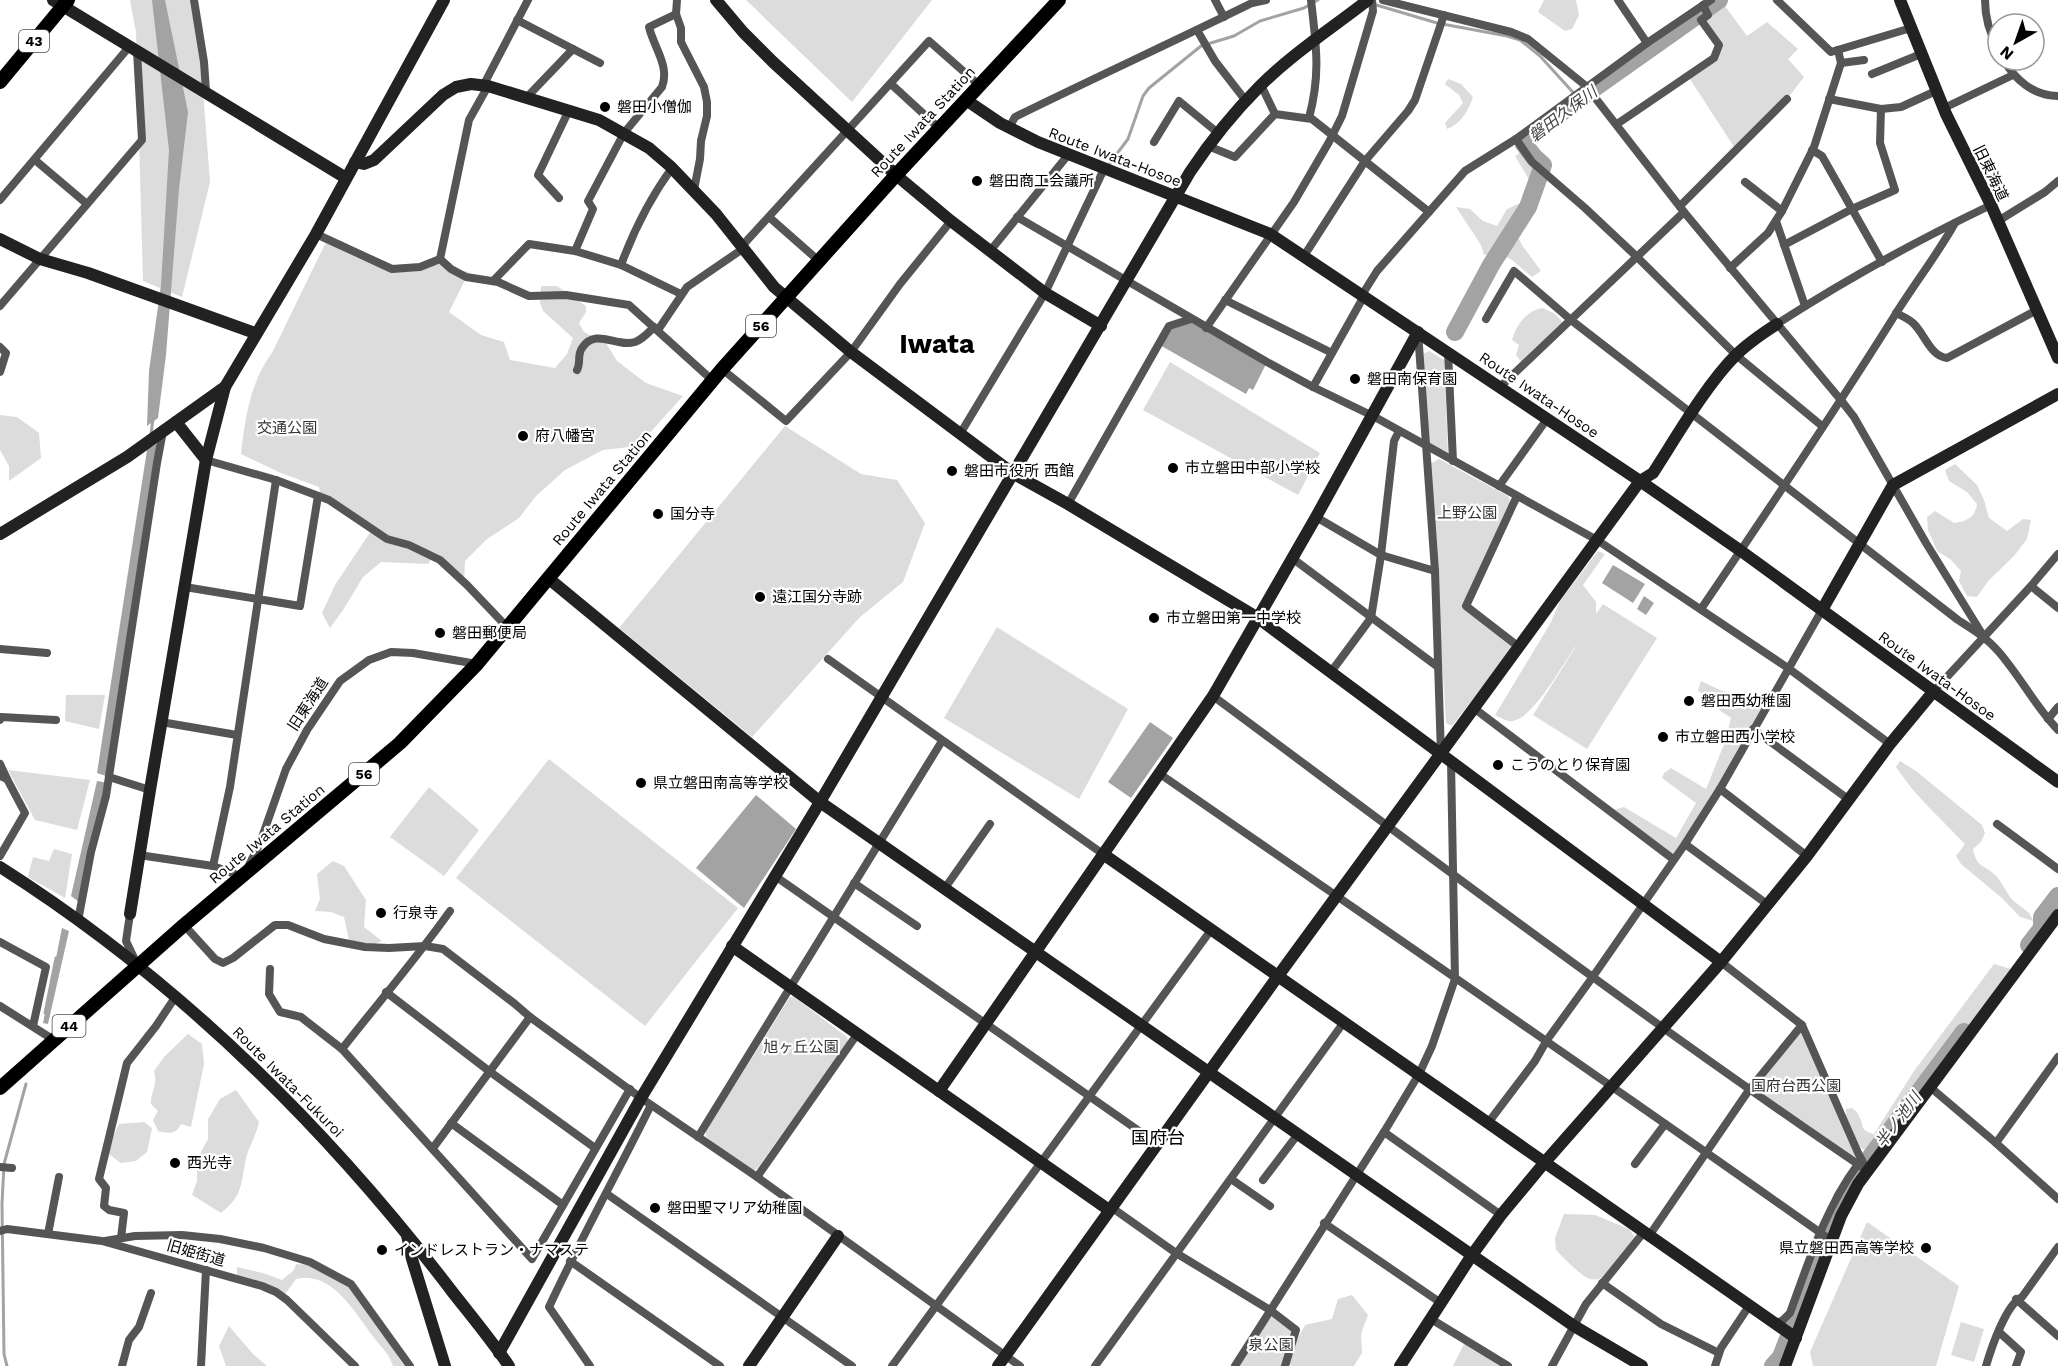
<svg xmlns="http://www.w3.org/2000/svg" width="2058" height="1366" font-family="'Work Sans','Noto Sans JP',sans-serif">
<rect width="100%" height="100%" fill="#fff"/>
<g fill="#dcdcdc">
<polygon points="130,0 196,0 210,182 182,297 143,281 136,32"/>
<polygon points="746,0 932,0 852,102"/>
<polygon points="1544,0 1576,0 1579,15 1572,29 1565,31 1538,12"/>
<polygon points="1725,6 1747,36 1767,22 1798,49 1788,59 1804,77 1787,99 1736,150 1688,76 1723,45 1701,20"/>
<path d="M1448,79L1461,84L1473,97C1468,111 1461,124 1447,129L1445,123L1463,103L1459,95L1445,84Z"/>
<polygon points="1523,151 1543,165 1535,187 1529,214 1514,229 1522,245 1541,271 1532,277 1512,260 1499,253 1484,255 1481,245 1456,207 1470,209 1483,221 1497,226 1507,209 1522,202 1531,183 1515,156"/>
<path d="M326,242L393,273L440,259L451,269L469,272L449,312L481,335L504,342L510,360L555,368L567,354L573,338L543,311L540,303L541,286H557L586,306V312L579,323L584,332L606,343L617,361L646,383L683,396L638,446L603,450L565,470L536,496L519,518L487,539L465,561L464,584L432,558L428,564L381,562L363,577L343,610L330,628L322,613L335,585L371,531L321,497L319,487L281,473L241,454C245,419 250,382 272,353Z"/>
<path d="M1542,308L1554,313L1564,323L1522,363L1516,355L1519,345L1512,340C1516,325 1526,311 1542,308Z"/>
<polygon points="1429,351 1444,360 1448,452 1429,444 1423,354"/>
<polygon points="1170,362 1320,453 1298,495 1143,410"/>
<polygon points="0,415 17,417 39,433 41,458 9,481 9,466 0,450"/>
<polygon points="785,426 861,474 897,480 925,523 903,582 860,617 752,737 619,628"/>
<polygon points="1439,459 1508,496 1511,503 1465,602 1509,641 1512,648 1452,726 1446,723 1430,464"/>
<path d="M1955,464L1977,485L1984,500L1989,518L2007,531L2023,519L2031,520L2027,539L2014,556L1988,581L1977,597L1967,596L1959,581L1961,571L1950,559L1937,551L1928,530L1927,517L1935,511L1954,523C1967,521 1975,518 1977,504L1967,492L1949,481L1945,470Z"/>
<path d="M1598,551L1605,554L1583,585L1596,602V614L1603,604L1657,638L1587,749L1533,715L1578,643C1564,661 1535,717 1513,721C1507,722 1501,718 1495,715L1550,624L1560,601Z"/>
<polygon points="997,627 1128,709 1079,799 944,718"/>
<polygon points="1701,681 1722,691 1750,695 1767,706 1704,813 1673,855 1610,811 1624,807 1676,838 1696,803 1662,778 1664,773 1671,768 1706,789 1725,742 1731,718 1715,707 1698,690"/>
<polygon points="66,695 105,695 99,729 65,721"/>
<polygon points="549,759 738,908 645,1026 456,878"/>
<path d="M1900,761L1916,771L1982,825L1985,833L1981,842L1973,849C1977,870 1986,864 1997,877C2003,884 2007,895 2014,901C2022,909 2030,910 2033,921L2020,917L2003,899L1961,864L1956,856L1965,844C1941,819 1915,796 1896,767Z"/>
<polygon points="8,770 90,780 77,830 35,820"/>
<polygon points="429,787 479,830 444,876 390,837"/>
<polygon points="54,849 72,854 65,898 28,877 33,857 49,861"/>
<polygon points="333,861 344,866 366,900 364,927 382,941 370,946 349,940 344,917 331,912 315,911 320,899 317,874"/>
<path d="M1994,964L2011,969L1882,1152L1872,1155C1853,1145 1844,1130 1846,1109L1852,1108C1855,1110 1858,1113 1859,1116C1865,1127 1859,1130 1874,1134L1914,1071Z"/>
<polygon points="790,997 794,997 847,1037 848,1041 757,1169 752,1171 706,1137 706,1131"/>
<polygon points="1799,1032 1803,1032 1856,1155 1852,1159 1757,1094 1757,1087"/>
<path d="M188,1034L202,1044L204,1064L191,1127L181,1124C177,1134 168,1134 158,1131L153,1120L158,1111L151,1104C151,1089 158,1087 154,1071L164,1057Z"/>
<path d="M236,1090L259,1122C256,1136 249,1147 246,1158C241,1183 243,1196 221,1213L192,1195L197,1181V1168L201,1152L208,1139V1119L220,1099Z"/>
<polygon points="144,1122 152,1128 147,1152 136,1161 121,1163 106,1152 119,1124"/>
<path d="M1564,1214L1595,1215L1629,1229L1637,1240C1626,1254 1605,1291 1584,1276C1574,1269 1565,1259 1556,1250L1555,1238Z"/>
<polygon points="1867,1222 1959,1286 1936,1366 1813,1366 1810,1352"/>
<path d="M296,1264C303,1265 309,1264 315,1265C356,1273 383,1333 404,1366H393C389,1354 383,1349 375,1339C356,1315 333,1270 296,1279L283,1297L237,1275V1267L263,1273L282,1280L294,1270Z"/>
<polygon points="1352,1295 1368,1315 1361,1334 1362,1353 1354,1366 1291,1366 1287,1361 1285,1366 1235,1366 1273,1313 1296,1330 1288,1357 1305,1325 1332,1319 1338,1299"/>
<polygon points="1961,1322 1984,1329 1974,1362 1951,1355"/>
<polygon points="229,1326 253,1354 267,1366 226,1366 219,1346"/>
<polygon points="1464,1344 1502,1362 1500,1366 1453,1366"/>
</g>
<g fill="#a3a3a3">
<polygon points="152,0 165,0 188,112 179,189 166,355 158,418 147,426 149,371 161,285 169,150"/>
<polygon points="1186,320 1267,362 1253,390 1249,388 1246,394 1158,344 1167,328"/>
<polygon points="156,444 160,448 106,776 97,773 147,450"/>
<polygon points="1613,565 1645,584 1633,603 1602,583"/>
<polygon points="1644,596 1654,603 1646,615 1637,609"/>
<polygon points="1150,722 1173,738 1131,798 1108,782"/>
<polygon points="97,781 108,783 79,902 71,896"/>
<polygon points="756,795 796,829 744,908 696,868"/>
<polygon points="62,928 69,931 48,1024 43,1023"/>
</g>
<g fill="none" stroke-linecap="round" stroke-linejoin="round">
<g stroke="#a3a3a3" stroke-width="3">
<polyline points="1373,4 1437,23 1507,36 1520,40 1540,56 1579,99"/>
<polyline points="1110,163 1128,139 1143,96 1149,88 1201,46 1234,36 1260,21 1304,8 1318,0"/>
<polyline points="151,434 153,419"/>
<polyline points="45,1013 56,958"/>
<polyline points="7,1366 4,1354 2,1204 4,1164 26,1084"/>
</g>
<g stroke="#a3a3a3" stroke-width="18">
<polyline points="1455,332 1491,265 1528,207 1543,165 1534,157 1524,144 1526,140 1579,99 1719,0"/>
<polyline points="2029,945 2042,928 2042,917 2058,896"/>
<polyline points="1773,1366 1781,1357 1842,1198 1852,1182 1964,1032"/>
</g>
<g stroke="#555" stroke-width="8">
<polyline points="194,0 204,62 206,91"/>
<polyline points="677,0 676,14 681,28 681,42 704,87 707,102 707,116 701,141 700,159 694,190"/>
<polyline points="1215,0 1224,17"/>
<polyline points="1383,0 1511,32 1528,39 1586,86 1684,212 1840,399 1854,417 1926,543 1984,637"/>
<polyline points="1618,0 1647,43"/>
<polyline points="1777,0 1831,52 1911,28"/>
<path d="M1985,0C1985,16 1990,34 1998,48"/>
<polyline points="517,20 600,63"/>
<polyline points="1197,30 1215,61 1246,101"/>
<path d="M2004,60C2015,80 2034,96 2058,96"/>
<polyline points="1841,63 1864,60"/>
<polyline points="1872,74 1921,54"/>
<polyline points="891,84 940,129"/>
<polyline points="1261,85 1275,114 1312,119 1429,212"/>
<polyline points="483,86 528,0"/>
<polyline points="488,86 469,120 440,259 451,269 466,277 498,282 529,296 566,295 629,305 712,380"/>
<polyline points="527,97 573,49"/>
<polyline points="1829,99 1881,109"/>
<polyline points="1944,108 2013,75"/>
<path d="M1309,118C1321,73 1316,45 1311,0"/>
<polyline points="1617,124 1714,58 1719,45 1701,20 1708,15 1703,5"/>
<path d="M1009,128L1015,117C1094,78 1173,42 1252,3L1266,0"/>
<polyline points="1516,139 1532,162 1585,208 1636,256 1736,355 1822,426"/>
<polyline points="1154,142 1179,101 1218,133"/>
<polyline points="1208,146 1235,157 1275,114"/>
<polyline points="1812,150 1822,156 1882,262"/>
<polyline points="35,160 87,204"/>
<polyline points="559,198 538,175 569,110"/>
<polyline points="0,200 129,47"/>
<polyline points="1680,206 1787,99"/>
<polyline points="1782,211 1814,147 1841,63 1838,50"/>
<polyline points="769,217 819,261"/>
<polyline points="1017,217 1267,362 1313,387 1373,416 1597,540 1788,668 1890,744"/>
<polyline points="1776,221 1805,306"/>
<polyline points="1998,221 2045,192 2058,181"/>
<polyline points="316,234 392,269 420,267 440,259"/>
<polyline points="1784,245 1852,209 1895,190 1880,143 1881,109 1901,107 1936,91"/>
<polyline points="742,246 929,41 979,85"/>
<path d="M575,251L593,209L588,201L624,133L662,87C670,66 654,48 649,27L676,14"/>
<polyline points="990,251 1068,155"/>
<polyline points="1304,256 1365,161 1408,111 1415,100 1444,15"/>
<path d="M621,265C634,230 650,198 672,168"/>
<polyline points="1730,268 1768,233 1782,211 1745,182"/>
<polyline points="493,281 529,244 575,251 621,265 681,294"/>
<polyline points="1362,295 1377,271 1465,171 1516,139 1647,43 1711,0"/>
<polyline points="1225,300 1332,353"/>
<polyline points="0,306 142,140 137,51"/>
<path d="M1896,313C1902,316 1909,319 1913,323C1925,334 1930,356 1947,358L2037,310"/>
<path d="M1486,319L1514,271L1571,320L1958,620C1972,629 1987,638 1998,651C2020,676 2035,706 2058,730"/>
<path d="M1777,324C1845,280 1918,240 1991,205"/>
<polyline points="1206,328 1294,202 1329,142 1342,116 1373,11 1372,0"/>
<polyline points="658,330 687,287 744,248"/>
<polyline points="1418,332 1435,571 1441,754"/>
<polyline points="0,347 6,353 0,372"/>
<polyline points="1448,352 1453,461"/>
<polyline points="722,369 786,421 851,352 900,284 951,221"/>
<path d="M577,370C581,363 577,355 582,348C596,327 616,348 635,342C643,339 648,333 654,327"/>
<polyline points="1313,387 1364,296"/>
<polyline points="1500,387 1684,212"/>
<polyline points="960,434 1045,293 1104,169"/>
<polyline points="206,460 276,480 329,500 387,539 409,545 440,560 467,585 507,627"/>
<polyline points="1499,486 1547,419"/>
<polyline points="1517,496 1466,606 1519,647"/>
<polyline points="1068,504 1169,326 1191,319"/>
<polyline points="1316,517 1381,555 1435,571"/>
<polyline points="1292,558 1438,667"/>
<polyline points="2031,586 2058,608"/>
<polyline points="185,587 300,606 318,496"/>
<path d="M1701,609C1767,512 1833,414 1895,315C1915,283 1937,255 1955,223"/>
<polyline points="0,649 47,653"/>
<polyline points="828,659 1103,854"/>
<polyline points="1331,672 1371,618 1381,555 1394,441 1399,431"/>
<polyline points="1933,692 2031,586 2058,554"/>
<path d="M1213,696C1430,857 1645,1020 1868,1171"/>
<polyline points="1475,709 1673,859"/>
<polyline points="2048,719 2058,707"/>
<polyline points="0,720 1,717 56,720"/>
<polyline points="161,722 237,735"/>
<polyline points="1753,729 1848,799"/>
<polyline points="0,764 7,779"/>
<path d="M1160,774C1384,929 1609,1083 1832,1241"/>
<polyline points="0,776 7,779 25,813 0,856"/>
<polyline points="109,777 150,790"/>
<polyline points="1720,789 1807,856"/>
<polyline points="1997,824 2058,869"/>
<polyline points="1685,844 1767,904"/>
<polyline points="139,855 213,866 243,877 260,843 286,769 307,730 340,681 369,660 391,652 413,653 477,664"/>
<polyline points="213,866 230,787 276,480"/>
<polyline points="775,876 1159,1145"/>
<polyline points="854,883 917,926"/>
<polyline points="945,888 990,824"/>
<path d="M450,911C416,959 378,1003 342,1049L532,1259L630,1089"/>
<polyline points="130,914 126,941 136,962"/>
<polyline points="78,921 91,852 106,796 157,463 163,431"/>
<polyline points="184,925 215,959 223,963 233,958 275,925 288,925 324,939 365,947 389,948 425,946 443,949 515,1004 530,1017 641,1098 757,1177 1020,1366"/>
<polyline points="0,942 46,967 33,1026"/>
<polyline points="1721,962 1802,1025 1859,1155 1866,1168"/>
<polyline points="270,969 269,994 280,1012 301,1017 342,1049"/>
<polyline points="386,992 489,1071 595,1148"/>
<polyline points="0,1006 54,1040"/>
<polyline points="1930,1087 1996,1143 2058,1199"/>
<polyline points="451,1123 563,1205"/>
<polyline points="1488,1123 1535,1061 1547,1040 1592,978 1685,844 1720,789 1822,610"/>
<polyline points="1384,1132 1501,1215"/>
<polyline points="698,1137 942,741"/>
<polyline points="1996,1143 2058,1057"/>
<polyline points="433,1148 530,1017"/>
<polyline points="1635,1164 1665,1124"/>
<polyline points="0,1167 12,1168"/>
<polyline points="757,1177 858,1033"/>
<polyline points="1231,1179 1270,1206"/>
<polyline points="1263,1180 1298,1134"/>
<polyline points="607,1194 852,1366"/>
<polyline points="1111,1207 1176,1253 1270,1310 1296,1330 1285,1366"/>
<polyline points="1324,1223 1441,1303"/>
<polyline points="0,1231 7,1229 102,1241 262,1286 276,1292 287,1300 355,1366"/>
<polyline points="48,1234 59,1177"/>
<polyline points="1649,1236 1749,1090 1802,1025"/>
<polyline points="121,1238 124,1213 109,1210 104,1206 106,1188 99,1179 127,1063 156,1026 176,996"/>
<polyline points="105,1241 135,1236 182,1235 220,1239 264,1248 310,1262 351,1284 410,1366"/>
<polyline points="570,1261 720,1366"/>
<polyline points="1602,1283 1661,1324 1719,1353"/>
<polyline points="2016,1299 2058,1336"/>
<polyline points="1431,1319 1508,1366"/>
<path d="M1775,1324L1783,1320L1790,1313C1809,1261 1825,1209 1858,1164"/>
<polyline points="1999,1332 2021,1352 2016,1366"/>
<polyline points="122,1366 129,1340 139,1327 151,1293"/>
<polyline points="201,1366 206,1270"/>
<path d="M590,1366L549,1307C581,1238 618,1172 651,1105"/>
<polyline points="892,1366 1211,930"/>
<polyline points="1095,1366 1344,1022"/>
<polyline points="1235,1366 1384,1132 1419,1074 1432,1046 1455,979 1451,761"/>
<polyline points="1552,1366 1586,1304 1644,1232"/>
<polyline points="1715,1366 1721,1348 1749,1306"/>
<path d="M1986,1366C1991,1349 2006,1304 2022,1297L2058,1247"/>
</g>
<g stroke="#222" stroke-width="12">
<polyline points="53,0 346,178"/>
<polyline points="716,0 743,32 773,62 896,175 951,221 1045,293 1101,326"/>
<polyline points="1900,0 1946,114 1991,205 2058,358"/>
<polyline points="966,100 1000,123 1038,142 1270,234 1640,481 1741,551 2058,782"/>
<polyline points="355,162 364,164 374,160 443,95 456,87 471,84 488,86 599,120 649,148 670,166 716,214 774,287 851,352 1014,474 1068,504 1258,618 1721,962"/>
<polyline points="0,239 40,259 88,273 255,333"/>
<polyline points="176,422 206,460"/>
<polyline points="0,534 127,457 225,387"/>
<polyline points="548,578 820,802 1574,1326 1642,1366"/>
<polyline points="1822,610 1893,485 2058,394"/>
<polyline points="1103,854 1796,1338"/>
<path d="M0,867C178,980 327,1127 454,1294C473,1318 492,1341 509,1366"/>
<polyline points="130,914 150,790 206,460 225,387 316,234 444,0"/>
<polyline points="732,946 1109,1210"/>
<polyline points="939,1091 1213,696 1316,517 1418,332"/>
<polyline points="407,1235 412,1259 445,1366"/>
<path d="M499,1353L641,1098L820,802L1190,172C1210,142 1234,112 1260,86C1292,54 1332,28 1368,0"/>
<polyline points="749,1366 838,1236"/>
<path d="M998,1366L1278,976L1640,481L1653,473C1677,436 1706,385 1736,355C1748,343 1763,333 1777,324"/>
<polyline points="1400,1366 1472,1255 1501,1215 1545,1162 1721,962 1807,856 1890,744 1933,692"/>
<polyline points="1785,1366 1841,1216 1858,1184 2058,915"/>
</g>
<g stroke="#000" stroke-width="14">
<polyline points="0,82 68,0"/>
<polyline points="0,1088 184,925 400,743 477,664 722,369 896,175 1059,0"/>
</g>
</g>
<g fill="#000" stroke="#fff" stroke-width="2">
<circle cx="605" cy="107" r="6"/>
<circle cx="977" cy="181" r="6"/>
<circle cx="1355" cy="379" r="6"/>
<circle cx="523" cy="436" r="6"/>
<circle cx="1173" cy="468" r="6"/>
<circle cx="952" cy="471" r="6"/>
<circle cx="658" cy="514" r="6"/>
<circle cx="760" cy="597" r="6"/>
<circle cx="1154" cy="618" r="6"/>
<circle cx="440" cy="633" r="6"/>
<circle cx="1689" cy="701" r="6"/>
<circle cx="1663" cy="737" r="6"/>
<circle cx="1498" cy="765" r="6"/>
<circle cx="641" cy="783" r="6"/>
<circle cx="381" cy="913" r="6"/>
<circle cx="175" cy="1163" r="6"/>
<circle cx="655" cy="1208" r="6"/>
<circle cx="1926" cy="1248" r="6"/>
<circle cx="382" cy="1250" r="6"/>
</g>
<g text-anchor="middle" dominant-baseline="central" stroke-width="4.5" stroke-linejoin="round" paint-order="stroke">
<g fill="#fff" stroke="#4c4c4c" stroke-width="1.5">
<rect x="19" y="30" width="30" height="22" rx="4.5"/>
<rect x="746" y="315" width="30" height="22" rx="4.5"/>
<rect x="349" y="763" width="30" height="22" rx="4.5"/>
<rect x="52.5" y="1015" width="33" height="22" rx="4.5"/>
</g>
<g font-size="14" font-weight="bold" fill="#000">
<text x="34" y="41">43</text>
<text x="761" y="326">56</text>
<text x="364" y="774">56</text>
<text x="69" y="1026">44</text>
</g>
<g font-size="15" fill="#000" stroke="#fff" text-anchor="start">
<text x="617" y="107">磐田小僧伽</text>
<text x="989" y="181">磐田商工会議所</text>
<text x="1367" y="379">磐田南保育園</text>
<text x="535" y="436">府八幡宮</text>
<text x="1185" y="468">市立磐田中部小学校</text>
<text x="964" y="471">磐田市役所 西館</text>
<text x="670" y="514">国分寺</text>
<text x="772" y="597">遠江国分寺跡</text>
<text x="1166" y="618">市立磐田第一中学校</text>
<text x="452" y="633">磐田郵便局</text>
<text x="1701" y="701">磐田西幼稚園</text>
<text x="1675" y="737">市立磐田西小学校</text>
<text x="1510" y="765">こうのとり保育園</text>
<text x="653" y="783">県立磐田南高等学校</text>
<text x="393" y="913">行泉寺</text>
<text x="187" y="1163">西光寺</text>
<text x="667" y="1208">磐田聖マリア幼稚園</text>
<text x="1914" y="1248" text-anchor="end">県立磐田西高等学校</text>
<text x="394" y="1250">インドレストラン・ナマステ</text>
</g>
<g font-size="15" fill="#000" stroke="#fff">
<text transform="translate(923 122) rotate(-47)">Route Iwata Station</text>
<text transform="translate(1115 157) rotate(21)">Route Iwata-Hosoe</text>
<text transform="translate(1991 173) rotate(64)">旧東海道</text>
<text transform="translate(1539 395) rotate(34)">Route Iwata-Hosoe</text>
<text transform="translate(602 488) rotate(-50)">Route Iwata Station</text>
<text transform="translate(1937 676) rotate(36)">Route Iwata-Hosoe</text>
<text transform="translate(308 704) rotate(-57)">旧東海道</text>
<text transform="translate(267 834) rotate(-40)">Route Iwata Station</text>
<text transform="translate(288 1082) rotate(45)">Route Iwata-Fukuroi</text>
<text transform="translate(196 1253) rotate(16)">旧姫街道</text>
</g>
<g font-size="15" fill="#333" stroke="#fff">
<text x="287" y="428">交通公園</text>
<text x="1467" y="513">上野公園</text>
<text x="801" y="1047">旭ヶ丘公園</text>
<text x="1796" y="1086">国府台西公園</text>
<text x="1271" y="1345">泉公園</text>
</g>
<g font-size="16" font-style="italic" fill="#444" stroke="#fff">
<text transform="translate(1563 114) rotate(-37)">磐田久保川</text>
<text transform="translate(1898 1120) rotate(-53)">半ノ池川</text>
</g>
<g font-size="18" fill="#000" stroke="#fff">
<text x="1158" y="1137">国府台</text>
</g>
<g font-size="27" font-weight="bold" fill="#000" stroke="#fff">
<text x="937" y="344">Iwata</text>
</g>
</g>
<g transform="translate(2016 42) rotate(220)"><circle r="28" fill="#ffffff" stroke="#999999" stroke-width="1.5"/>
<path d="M0-4.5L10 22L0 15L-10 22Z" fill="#000000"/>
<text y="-9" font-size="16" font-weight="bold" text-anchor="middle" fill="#000000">N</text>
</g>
</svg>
